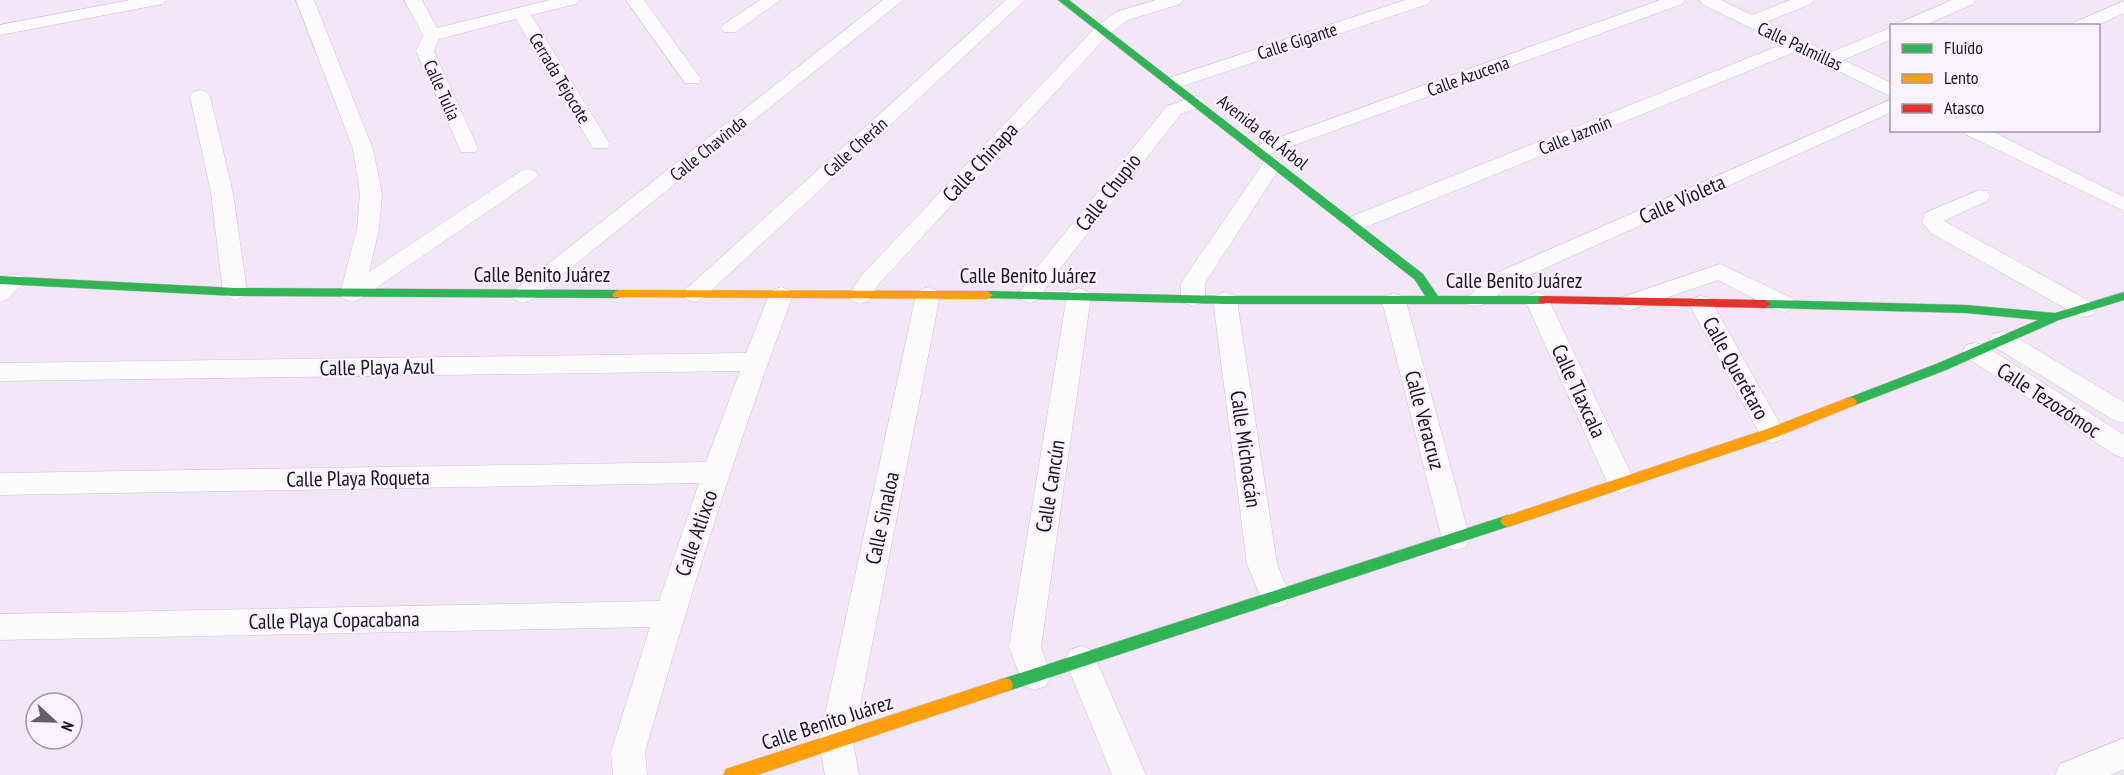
<svg xmlns="http://www.w3.org/2000/svg" width="2124" height="775" font-family="'PT Sans Narrow',sans-serif">
<rect width="100%" height="100%" fill="#f2e6f7"/>
<g fill="none" stroke-linecap="round" stroke-linejoin="round">
<defs>
<g id="street">
<polygon points="130,0 166,0 163,4 157,5 0,35 0,25"/>
<polygon points="296,0 314,0 373,149 382,194 379,229 369,272 521,171 528,169 535,171 538,175 535,179 360,299 352,302 344,299 340,294 357,229 360,194 353,149"/>
<polygon points="404,0 422,0 437,28 550,0 579,0 576,4 531,15 610,144 607,148 593,148 516,19 439,39 434,51 478,148 475,152 461,152 416,51 423,35"/>
<polygon points="626,0 644,0 701,79 699,83 685,83"/>
<polygon points="760,0 780,0 736,32 724,32 721,28 724,24"/>
<polygon points="883,0 903,0 531,300 523,303 515,300 511,295 515,290"/>
<polygon points="1006,0 1025,0 702,299 694,302 686,299 682,294 686,289"/>
<polygon points="1156,0 1183,0 1180,4 1128,20 1108,35 878,285 868,301 860,304 852,301 848,296 861,276 1096,27 1116,12"/>
<polygon points="1405,0 1431,0 1428,4 1180,87 1166,87 1164,83 1166,79"/>
<polygon points="1660,0 1685,0 1682,4 1267,155 1253,155 1250,151 1253,147"/>
<polygon points="1699,0 1721,0 1752,15 1790,0 1814,0 1811,4 1766,22 1829,53 1892,27 1892,39 1843,60 1892,83 1892,97 1797,51 1361,229 1353,231 1345,229 1342,224 1345,219 1783,44 1702,4"/>
<polygon points="1952,0 1976,0 1973,4 1923,26 1898,26 1901,22"/>
<polygon points="2124,1 2124,13 2096,26 2072,26 2075,22"/>
<polygon points="200,90 207,92 210,96 233,193 247,292 243,297 235,300 227,297 223,292 211,193 190,96 193,92"/>
<polygon points="1196,96 1203,98 1206,102 1203,106 1181,114 1055,275 1038,300 1030,303 1022,300 1018,295 1039,265 1167,106"/>
<path d="M1892,99V112L1510,284C1497,295 1485,310 1468,305L1464,300L1494,274Z"/>
<polygon points="1962,130 1989,130 2124,197 2124,211 1965,134"/>
<polygon points="1273,157 1280,159 1283,163 1205,283 1205,298 1201,303 1193,306 1185,303 1181,298 1181,283 1266,159"/>
<polygon points="1979,190 1987,191 1990,196 1987,201 1944,221 2093,303 2097,309 2093,315 2085,317 2077,315 1931,233 1922,222 1925,213"/>
<polygon points="1720,264 1792,298 1796,304 1792,310 1784,312 1776,310 1718,280 1628,311 1620,308 1616,303 1620,298"/>
<polygon points="14,274 22,276 26,281 8,299 0,302 0,281 6,276"/>
<path d="M781,287L789,290L793,295C737,445 689,597 645,752L647,775H613L611,752L650,627L0,640V614L659,601L699,483L0,495V473L706,462L740,371L0,381V363L746,353L769,295L773,290Z"/>
<polygon points="928,287 936,290 940,295 853,742 859,775 825,775 819,742 916,295 920,290"/>
<polygon points="1079,288 1087,291 1091,296 1041,647 1051,676 1046,686 1035,690 1024,686 1009,647 1067,296 1071,291"/>
<polygon points="1225,292 1233,295 1237,300 1277,564 1290,596 1286,605 1275,608 1264,605 1247,564 1213,300 1217,295"/>
<polygon points="1537,292 1545,295 1549,300 1635,482 1631,489 1621,493 1611,489 1607,482 1525,300 1529,295"/>
<polygon points="1394,293 1402,296 1406,301 1470,539 1466,547 1456,550 1446,547 1442,539 1382,301 1386,296"/>
<polygon points="1701,296 1709,298 1713,304 1785,433 1781,440 1772,443 1763,440 1759,433 1689,304 1693,298"/>
<polygon points="2002,332 2011,334 2124,402 2124,423 2115,421 1993,346 1990,340 1993,334"/>
<polygon points="1975,343 1984,345 2124,435 2124,458 2115,455 1966,357 1963,351 1966,345"/>
<polygon points="1081,646 1092,650 1146,775 1112,775 1065,660 1070,650"/>
<polygon points="2124,738 2124,769 2110,775 2055,775 2060,764"/>
</g>
<g id="fast">
<polygon points="1058,0 1069,0 1423,274 1438,296 1544,296 1550,300 1544,304 1225,304 983,298 981,295 983,292 987,291 1225,296 1425,296 1415,280"/>
<polygon points="0,276 235,288 618,290 624,294 618,298 235,296 0,284"/>
<polygon points="2124,292 2124,300 2059,320 1946,370 1850,407 1845,405 1843,402 1845,399 1936,364 2038,320 1966,313 1765,308 1759,304 1765,300 1966,305 2055,313"/>
<polygon points="1508,515 1513,517 1516,521 1513,525 1005,692 999,690 997,685 999,680 1005,678"/>
</g>
<g id="slow">
<polygon points="618,290 987,291 993,295 987,299 614,297 612,294"/>
<polygon points="1850,397 1855,399 1857,402 1855,405 1777,437 1508,527 1503,525 1500,521 1503,517 1767,429"/>
<polygon points="1005,678 1011,680 1013,685 1011,690 1005,692 757,775 723,775 726,769 732,767"/>
</g>
<polygon id="jam" points="1544,296 1765,300 1771,304 1765,308 1540,303 1538,300 1540,297"/>
</defs>
<use href="#street" stroke="#cdc3d1" stroke-width="1"/>
<use href="#fast" stroke="#cdc3d1" stroke-width="1"/>
<use href="#slow" stroke="#cdc3d1" stroke-width="1"/>
<use href="#jam" stroke="#cdc3d1" stroke-width="1"/>
<use href="#street" fill="#fdfbfe" fill-rule="evenodd"/>
<use href="#fast" fill="#30b455" fill-rule="evenodd"/>
<use href="#slow" fill="#ff9f0a" fill-rule="evenodd"/>
<use href="#jam" fill="#e5322d" fill-rule="evenodd"/>
</g>
<g text-anchor="middle" dominant-baseline="central" stroke-width="4.5" stroke-linejoin="round" paint-order="stroke">
<g font-size="18" fill="#1b141e" stroke="#fbf2ff">
<text transform="translate(1297 41) rotate(-18)">Calle Gigante</text>
<text transform="translate(1800 46) rotate(25)">Calle Palmillas</text>
<text transform="translate(1468 76) rotate(-20)">Calle Azucena</text>
<text transform="translate(560 78) rotate(59)">Cerrada Tejocote</text>
<text transform="translate(442 90) rotate(66)">Calle Tulia</text>
<text transform="translate(1263 132) rotate(38)">Avenida del Árbol</text>
<text transform="translate(1575 135) rotate(-22)">Calle Jazmín</text>
<text transform="translate(855 147) rotate(-42)">Calle Cherán</text>
<text transform="translate(708 148) rotate(-39)">Calle Chavinda</text>
</g>
<g font-size="21" fill="#1b141e" stroke="#fbf2ff">
<text transform="translate(980 162) rotate(-47)">Calle Chinapa</text>
<text transform="translate(1108 192) rotate(-52)">Calle Chupio</text>
<text transform="translate(1682 199) rotate(-24)">Calle Violeta</text>
<text x="542" y="274">Calle Benito Juárez</text>
<text x="1028" y="275">Calle Benito Juárez</text>
<text x="1514" y="280">Calle Benito Juárez</text>
<text transform="translate(377 367) rotate(-1)">Calle Playa Azul</text>
<text transform="translate(1736 368) rotate(61)">Calle Querétaro</text>
<text transform="translate(1579 391) rotate(65)">Calle Tlaxcala</text>
<text transform="translate(2049 400) rotate(33)">Calle Tezozómoc</text>
<text transform="translate(1425 420) rotate(75)">Calle Veracruz</text>
<text transform="translate(1246 449) rotate(82)">Calle Michoacán</text>
<text transform="translate(358 478) rotate(-1)">Calle Playa Roqueta</text>
<text transform="translate(1050 486) rotate(-81)">Calle Cancún</text>
<text transform="translate(882 518) rotate(-78)">Calle Sinaloa</text>
<text transform="translate(696 533) rotate(-71)">Calle Atlixco</text>
<text transform="translate(334 620) rotate(-1)">Calle Playa Copacabana</text>
<text transform="translate(827 722) rotate(-18)">Calle Benito Juárez</text>
</g>
</g>
<rect x="1890" y="24" width="210" height="108" fill="#fbf2ff" stroke="#a199a5" stroke-width="1.5"/>
<rect x="1902" y="44" width="30" height="9" fill="#30b455" stroke="#a199a5" stroke-width="1.5"/>
<text x="1944" y="54" font-size="18" fill="#1b141e">Fluido</text>
<rect x="1902" y="74" width="30" height="9" fill="#ff9f0a" stroke="#a199a5" stroke-width="1.5"/>
<text x="1944" y="84" font-size="18" fill="#1b141e">Lento</text>
<rect x="1902" y="104" width="30" height="9" fill="#e5322d" stroke="#a199a5" stroke-width="1.5"/>
<text x="1944" y="114" font-size="18" fill="#1b141e">Atasco</text>
<g transform="translate(54 721) rotate(112)"><circle r="28" fill="#fbf2ff" stroke="#a199a5" stroke-width="1.5"/>
<path d="M0-4.5L10 22L0 15L-10 22Z" fill="#665e6a"/>
<text y="-9" font-size="16" font-weight="bold" text-anchor="middle" fill="#1b141e">N</text>
</g>
</svg>
